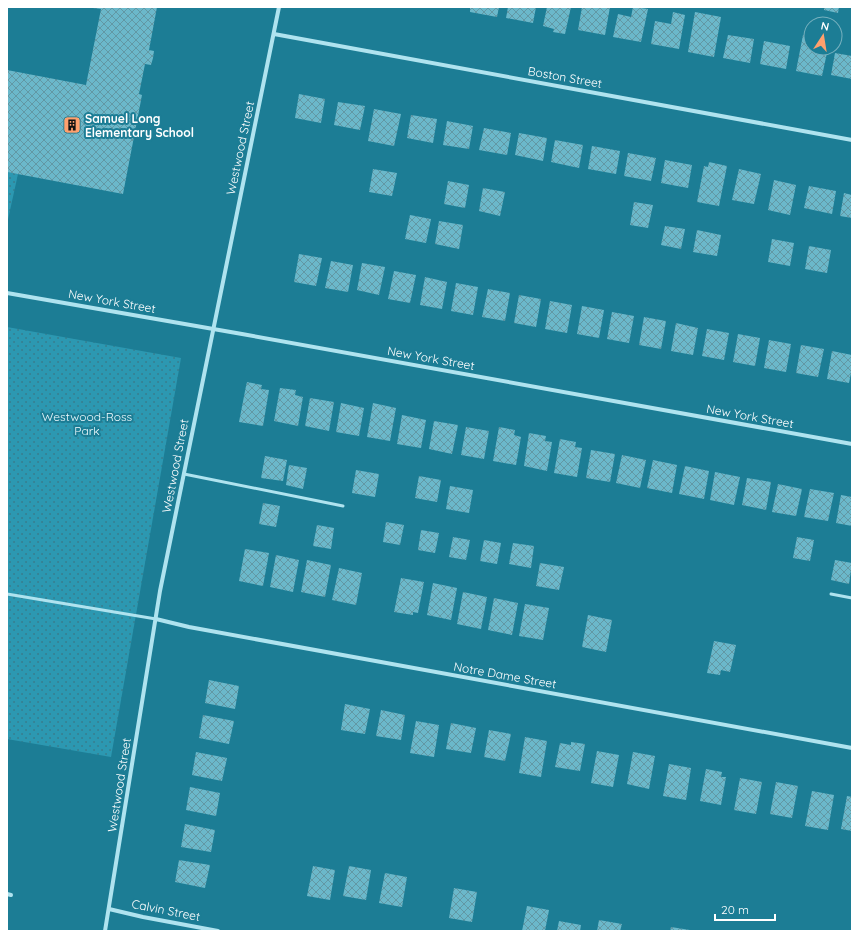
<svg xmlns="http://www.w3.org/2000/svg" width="859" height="938" font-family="Quicksand,sans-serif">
<defs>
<pattern id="park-dots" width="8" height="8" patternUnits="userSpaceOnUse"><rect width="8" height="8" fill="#2c98b1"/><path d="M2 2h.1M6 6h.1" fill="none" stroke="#377d8e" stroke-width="1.8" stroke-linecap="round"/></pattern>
<pattern id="building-cross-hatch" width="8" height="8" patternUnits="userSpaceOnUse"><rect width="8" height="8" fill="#6bb8ca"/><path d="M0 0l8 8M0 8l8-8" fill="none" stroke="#6298a4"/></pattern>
</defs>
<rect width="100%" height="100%" fill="#1c7d95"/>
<g fill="url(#park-dots)">
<polygon points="7,172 18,174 7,224"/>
<polygon points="7,327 181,358 111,757 7,739"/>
</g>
<g fill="url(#building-cross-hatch)">
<polygon points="93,7 157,7 149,50 154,51 153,58 151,65 145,64 139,94 142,95 123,194 7,172 7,70 86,85 101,9 93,8"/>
<polygon points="470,7 499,7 497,17 470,12"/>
<polygon points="508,7 536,7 533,23 506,18"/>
<polygon points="547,7 571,7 565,34 553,32 554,29 543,26"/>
<polygon points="582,7 610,7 605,35 578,30"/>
<polygon points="633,7 648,9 641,42 613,37 618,14 631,17"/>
<polygon points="824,7 839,7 838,13 824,10"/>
<polygon points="673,12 685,15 679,49 651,44 655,21 671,24"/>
<polygon points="695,12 721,17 714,57 688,52"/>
<polygon points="728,35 754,39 750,63 723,58"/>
<polygon points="803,35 811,37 811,48 828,48 822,76 796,71"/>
<polygon points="764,41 790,46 786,69 760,64"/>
<polygon points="835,53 852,56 852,79 831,75"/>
<polygon points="299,94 325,99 321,123 295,118"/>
<polygon points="338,102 365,106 360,130 334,125"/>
<polygon points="374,109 401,114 394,146 368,141"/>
<polygon points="411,115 437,119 433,143 407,138"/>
<polygon points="447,121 473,126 469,149 443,145"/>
<polygon points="484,128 511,133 507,155 479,150"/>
<polygon points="519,133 547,138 543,161 515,155"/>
<polygon points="555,140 583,145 579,168 551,162"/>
<polygon points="592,146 620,151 616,174 588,169"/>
<polygon points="628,153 656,158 651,181 624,176"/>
<polygon points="665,160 692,165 688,188 661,183"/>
<polygon points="709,162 727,166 719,206 697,202 704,166 708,167"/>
<polygon points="373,169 397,173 392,196 369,192"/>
<polygon points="739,169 761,174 754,204 732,200"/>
<polygon points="774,180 796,185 790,215 768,210"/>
<polygon points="448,181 469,185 465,208 444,204"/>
<polygon points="809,186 836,191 832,214 804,208"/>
<polygon points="483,188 505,192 500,216 479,211"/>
<polygon points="844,193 852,195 852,218 840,216"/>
<polygon points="634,202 653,205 648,228 630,225"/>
<polygon points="410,215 431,219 426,243 405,239"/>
<polygon points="439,221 463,225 459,249 435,244"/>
<polygon points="665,226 685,229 681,249 661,245"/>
<polygon points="697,230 721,235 717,256 693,252"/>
<polygon points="772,239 794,243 790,266 768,262"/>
<polygon points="809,246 831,250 827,273 805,269"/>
<polygon points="299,254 322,258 316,286 294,282"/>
<polygon points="331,261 353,265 348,292 325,288"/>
<polygon points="362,263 385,267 379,295 357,290"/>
<polygon points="394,271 416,275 410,303 388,299"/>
<polygon points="425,277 447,282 442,309 420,305"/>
<polygon points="456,283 478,287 473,315 451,311"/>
<polygon points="488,289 510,293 505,321 482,317"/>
<polygon points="519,295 541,299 536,327 514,323"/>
<polygon points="550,301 572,305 567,333 545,329"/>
<polygon points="582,306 604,310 599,338 577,334"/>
<polygon points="612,312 634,316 629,343 607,339"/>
<polygon points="644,317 666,321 661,349 639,345"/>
<polygon points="676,323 698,328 693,355 671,351"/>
<polygon points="707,329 729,333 724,360 702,356"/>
<polygon points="738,334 760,338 755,366 733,362"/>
<polygon points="769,340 791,344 786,372 764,368"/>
<polygon points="801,345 824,349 818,377 796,373"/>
<polygon points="832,351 852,355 852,368 849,383 827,379"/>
<polygon points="247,382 262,385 261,389 269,390 263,426 239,422 246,386"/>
<polygon points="280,388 296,390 295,395 303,397 298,426 274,421"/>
<polygon points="310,398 334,402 329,431 305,426"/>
<polygon points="341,403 364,408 359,436 336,432"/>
<polygon points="373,403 396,408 390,441 367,437"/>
<polygon points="402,415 426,420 421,448 397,444"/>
<polygon points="434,421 458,425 452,454 429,449"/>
<polygon points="466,427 489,431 484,459 461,455"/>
<polygon points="499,427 515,430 514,435 521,437 516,465 493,461"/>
<polygon points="529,433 546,436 545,441 552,442 547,471 524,466"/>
<polygon points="560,439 576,442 575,447 582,448 577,477 554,473"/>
<polygon points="591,450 615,454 610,482 586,478"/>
<polygon points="622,455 646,460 640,488 616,483"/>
<polygon points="265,456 287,460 283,481 261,478"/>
<polygon points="653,460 677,465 672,493 647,488"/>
<polygon points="289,465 307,468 303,489 286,485"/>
<polygon points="685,466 709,471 704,499 679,494"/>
<polygon points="356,470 379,474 375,497 352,493"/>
<polygon points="715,472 740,477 734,505 710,500"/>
<polygon points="419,476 441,480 437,502 415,498"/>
<polygon points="747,478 771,482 766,510 742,505"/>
<polygon points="778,484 802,489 796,516 772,512"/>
<polygon points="450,486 473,490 469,513 446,509"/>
<polygon points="810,489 834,493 828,521 804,517"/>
<polygon points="841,495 852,497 852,526 836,523"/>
<polygon points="263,503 280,506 276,527 259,524"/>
<polygon points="386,522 404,525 400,545 383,542"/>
<polygon points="317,525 334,528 331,549 313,546"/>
<polygon points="421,530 439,533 435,553 418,550"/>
<polygon points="453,537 470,540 466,560 449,557"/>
<polygon points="797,537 814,540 810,561 793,558"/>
<polygon points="484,540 501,543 497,564 480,561"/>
<polygon points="513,543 534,546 531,568 509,564"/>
<polygon points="245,549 269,553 263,586 239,581"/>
<polygon points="276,555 299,560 293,592 270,587"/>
<polygon points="307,560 331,565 325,597 301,592"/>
<polygon points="835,560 852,563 849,584 831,580"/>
<polygon points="540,563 564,567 559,590 536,586"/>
<polygon points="339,568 362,573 356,605 332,600"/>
<polygon points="401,578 424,582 418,613 413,612 413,615 394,612"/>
<polygon points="433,583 457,588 451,620 427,615"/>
<polygon points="463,592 487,597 481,629 457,624"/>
<polygon points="494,598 518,603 512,635 488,630"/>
<polygon points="525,604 549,608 543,640 519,636"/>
<polygon points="588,615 612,620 606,652 582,647"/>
<polygon points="714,641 736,645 730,672 721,670 720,675 707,673"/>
<polygon points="209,680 239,686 235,709 205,703"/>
<polygon points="345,704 370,709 365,734 341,730"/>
<polygon points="381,710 405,715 401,740 376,736"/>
<polygon points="203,715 234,721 229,744 199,738"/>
<polygon points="416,721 439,725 434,757 410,753"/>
<polygon points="451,723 476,728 471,753 446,749"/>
<polygon points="489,730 511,734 505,761 484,757"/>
<polygon points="525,737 547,741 541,777 519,773"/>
<polygon points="571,742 585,744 580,771 555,767 560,743 571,745"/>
<polygon points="597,751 619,755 613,787 591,783"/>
<polygon points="196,752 227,758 222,781 192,775"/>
<polygon points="633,752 655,756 649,789 627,784"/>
<polygon points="669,764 691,768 686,800 663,796"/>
<polygon points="706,769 722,772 721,777 726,777 721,805 700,801"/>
<polygon points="740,778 762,782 756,814 734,810"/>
<polygon points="776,782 798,786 792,818 770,814"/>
<polygon points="190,787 220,793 216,816 186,810"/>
<polygon points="812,791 834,795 828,830 805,826"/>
<polygon points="847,796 852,797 852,831 841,829"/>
<polygon points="185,824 215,830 211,852 181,847"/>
<polygon points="179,860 210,865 205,888 175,882"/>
<polygon points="313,866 335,870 330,900 307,896"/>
<polygon points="349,866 371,870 366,900 343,896"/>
<polygon points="385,873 407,877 402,907 379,903"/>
<polygon points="454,888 477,892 472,922 449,918"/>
<polygon points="527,906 549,910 545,931 522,931"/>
<polygon points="599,920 622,924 620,931 597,931"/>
<polygon points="559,921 581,925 580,931 557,931"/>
<polygon points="671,927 690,930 690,931 670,931"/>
</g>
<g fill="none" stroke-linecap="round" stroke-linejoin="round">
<g stroke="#afe3ef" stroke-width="3">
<polyline points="184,474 343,506"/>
<polyline points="7,594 156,619"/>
<polyline points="831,594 852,598"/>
</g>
<g stroke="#afe3ef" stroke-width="4">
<polyline points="274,34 852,140"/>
<polyline points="7,293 242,334 852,444"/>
<polyline points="156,619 189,627 852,748"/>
<polyline points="7,894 11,895"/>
<polyline points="109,909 143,917 218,931"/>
<polyline points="105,931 160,591 279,7"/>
</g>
</g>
<defs>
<symbol id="building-square" viewBox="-11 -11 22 22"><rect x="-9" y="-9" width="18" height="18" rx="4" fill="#ffa06d" stroke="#1c7d95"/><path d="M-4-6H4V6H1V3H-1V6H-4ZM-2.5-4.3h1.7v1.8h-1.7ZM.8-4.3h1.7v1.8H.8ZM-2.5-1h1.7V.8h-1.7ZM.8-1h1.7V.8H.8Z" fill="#111"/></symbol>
</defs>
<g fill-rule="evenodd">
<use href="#building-square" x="62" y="115" width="20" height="20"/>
</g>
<g text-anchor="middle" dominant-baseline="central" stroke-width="4" stroke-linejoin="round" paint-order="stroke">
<g font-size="12" fill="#fff" stroke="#1c7d95">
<text transform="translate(565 77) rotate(10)">Boston Street</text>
<text transform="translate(240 148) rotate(-78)">Westwood Street</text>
<text transform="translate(112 301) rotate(10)">New York Street</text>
<text transform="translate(431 358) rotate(10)">New York Street</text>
<text transform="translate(750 416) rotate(10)">New York Street</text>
<text transform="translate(175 466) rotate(-79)">Westwood Street</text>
<text transform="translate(505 675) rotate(10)">Notre Dame Street</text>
<text transform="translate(119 785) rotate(-81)">Westwood Street</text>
<text transform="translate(166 910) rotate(11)">Calvin Street</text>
</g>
<g font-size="12" font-weight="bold" fill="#fff" stroke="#1c7d95" text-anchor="start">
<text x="85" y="118">Samuel Long<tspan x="85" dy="14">Elementary School</tspan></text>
</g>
<g font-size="12" fill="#f0fbfe" stroke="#1c7d95">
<text x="87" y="416">Westwood-Ross<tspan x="87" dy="14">Park</tspan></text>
</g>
</g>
<rect width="859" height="938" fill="none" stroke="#ffffff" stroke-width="16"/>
<g transform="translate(823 36) rotate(12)"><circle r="19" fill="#1c7d95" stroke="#77b1bf"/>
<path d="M0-3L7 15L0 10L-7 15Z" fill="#ffa06d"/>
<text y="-6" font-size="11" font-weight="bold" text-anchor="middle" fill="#ffffff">N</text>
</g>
<path d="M715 914v6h60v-6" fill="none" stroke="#ffffff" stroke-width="2"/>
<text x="721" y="914" font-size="12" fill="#ffffff" stroke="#1c7d95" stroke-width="3" paint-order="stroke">20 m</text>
</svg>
